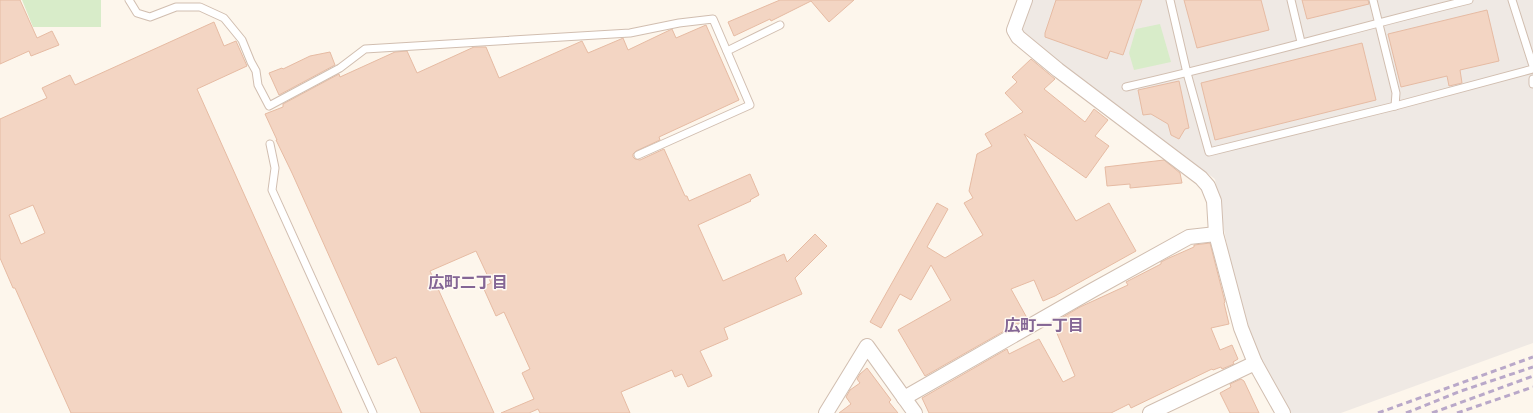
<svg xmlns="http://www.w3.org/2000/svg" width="1533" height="413" font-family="Cabin,'Noto Sans JP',sans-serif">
<rect width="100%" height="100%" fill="#fdf6ec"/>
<polygon fill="#efe9e4" points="1029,0 1533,0 1533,343 1341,413 1288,413 1259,362 1243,315 1227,246 1215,179 1024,36 1021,24"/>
<g fill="#d8ecc9">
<polygon points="22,0 101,0 101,27 33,27"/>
<polygon points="1160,24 1171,62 1134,70 1129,53 1136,29"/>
</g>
<g fill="#f3d5c3" stroke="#e6bba3" fill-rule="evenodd">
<polygon points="0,0 20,0 37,38 52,31 59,45 31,56 29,51 0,64"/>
<polygon points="780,0 854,0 829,22 811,1 771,21 770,19 734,36 728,22"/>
<polygon points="1056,0 1142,0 1123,55 1110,51 1107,59 1045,37 1045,33"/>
<polygon points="1184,0 1261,0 1269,30 1197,48"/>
<polygon points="1302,0 1368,0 1369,4 1307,19"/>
<polygon points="1487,10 1499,61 1460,70 1462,83 1458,84 1449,86 1447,76 1401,87 1388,34"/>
<path d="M214,22L224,46L236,41L247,66L197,89L342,413H71L15,288H13L0,258V119L47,98L42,88L70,75L75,85ZM33,205L45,233L21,244L9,215Z"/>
<polygon points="706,25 739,100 659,137 660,140 636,151 633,154 633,157 635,159 640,160 664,149 685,196 687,196 689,201 750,174 759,195 750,200 751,201 698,225 723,281 784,254 787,262 815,234 827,246 795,278 802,294 724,328 728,339 700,351 712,376 688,387 682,374 675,377 672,370 621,392 630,413 540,413 538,409 529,413 501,413 534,399 522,373 530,369 504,312 496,316 483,287 491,283 476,251 430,271 494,413 421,413 396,357 378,365 292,173 276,140 277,140 265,114 283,107 283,104 339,74 340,77 395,52 407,51 417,73 474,47 486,47 499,78 582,41 588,53 621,39 623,38 628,50 672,29 676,38"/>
<polygon points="1362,43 1376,100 1215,140 1201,83"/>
<polygon points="330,52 335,65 279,95 269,73 282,68 283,69 310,56"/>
<polygon points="1031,59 1055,79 1044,89 1085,122 1094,109 1108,120 1095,136 1109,146 1086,178 1024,134 1076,221 1109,203 1136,251 1055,296 1043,301 1034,280 1011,289 1027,318 925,376 898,330 951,300 931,265 911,300 900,294 881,328 870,322 937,203 948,209 927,247 945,258 983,235 964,203 973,198 969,191 977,154 992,146 985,134 1023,112 1005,93 1017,82 1012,77"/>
<polygon points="1179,81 1189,128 1185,129 1179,139 1171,135 1168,124 1151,114 1143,115 1138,90"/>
<polygon points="1164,160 1180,173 1182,183 1130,188 1130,184 1107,186 1105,167"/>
<polygon points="1210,243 1225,302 1224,303 1229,324 1211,328 1220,350 1232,345 1238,359 1233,362 1234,364 1222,369 1221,367 1213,370 1212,369 1131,408 1129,404 1111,413 929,413 922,398 1007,349 1009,354 1039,339 1063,382 1075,376 1056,331 1062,329 1058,320 1080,307 1128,285 1126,282 1161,264 1161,262 1169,258 1194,247 1194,245"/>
<polygon points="867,368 891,400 889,402 898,413 839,413 851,404 846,397 850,390 860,383 857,379 860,374"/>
<polygon points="1241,379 1244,381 1259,413 1230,413 1220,393 1231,387 1230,384"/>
</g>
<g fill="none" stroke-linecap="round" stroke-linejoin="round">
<defs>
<g id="lane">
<polyline points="129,0 137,13 150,17 176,7 200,7 224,18 242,40 251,62 256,71 258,85 269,106 340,68 365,49 630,33 679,23 713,19 750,105 638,155"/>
<polyline points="1170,0 1187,73 1209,152 1395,106 1533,69"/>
<polyline points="1291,0 1301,42"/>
<polyline points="1373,0 1396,93 1395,106"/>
<polyline points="1512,0 1533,66"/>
<polyline points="727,51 780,25"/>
<polyline points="1533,79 1533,84"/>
<path d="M1126,87C1241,61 1355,28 1469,0"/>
<polyline points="270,144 275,168 272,190 373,413"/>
</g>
<g id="street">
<polyline points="1025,0 1014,30 1018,37 1058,70 1201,178 1208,186 1214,201 1216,234 1241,328 1255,363 1283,413"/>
<polyline points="904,398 1093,290 1189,237 1216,234"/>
<polyline points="826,413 867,346 915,413"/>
<polyline points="1150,413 1255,363"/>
</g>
</defs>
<use href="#lane" stroke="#d1beb0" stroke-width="9"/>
<use href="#street" stroke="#d1beb0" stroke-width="16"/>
<use href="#lane" stroke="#fff" stroke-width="7"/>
<use href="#street" stroke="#fff" stroke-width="14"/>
<g stroke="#b9a8c9" stroke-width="3" stroke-dasharray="6 4" stroke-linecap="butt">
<polyline points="1378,413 1533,357"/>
<polyline points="1406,413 1461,391 1533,367"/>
<polyline points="1432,413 1533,376"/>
<polyline points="1457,413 1533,387"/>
</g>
</g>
<g text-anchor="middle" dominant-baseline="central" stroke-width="3" stroke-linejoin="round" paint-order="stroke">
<g font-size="16" font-weight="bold" fill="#846695" stroke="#fffaf3">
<text x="468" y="282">広町二丁目</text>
<text x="1044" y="325">広町一丁目</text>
</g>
</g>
</svg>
